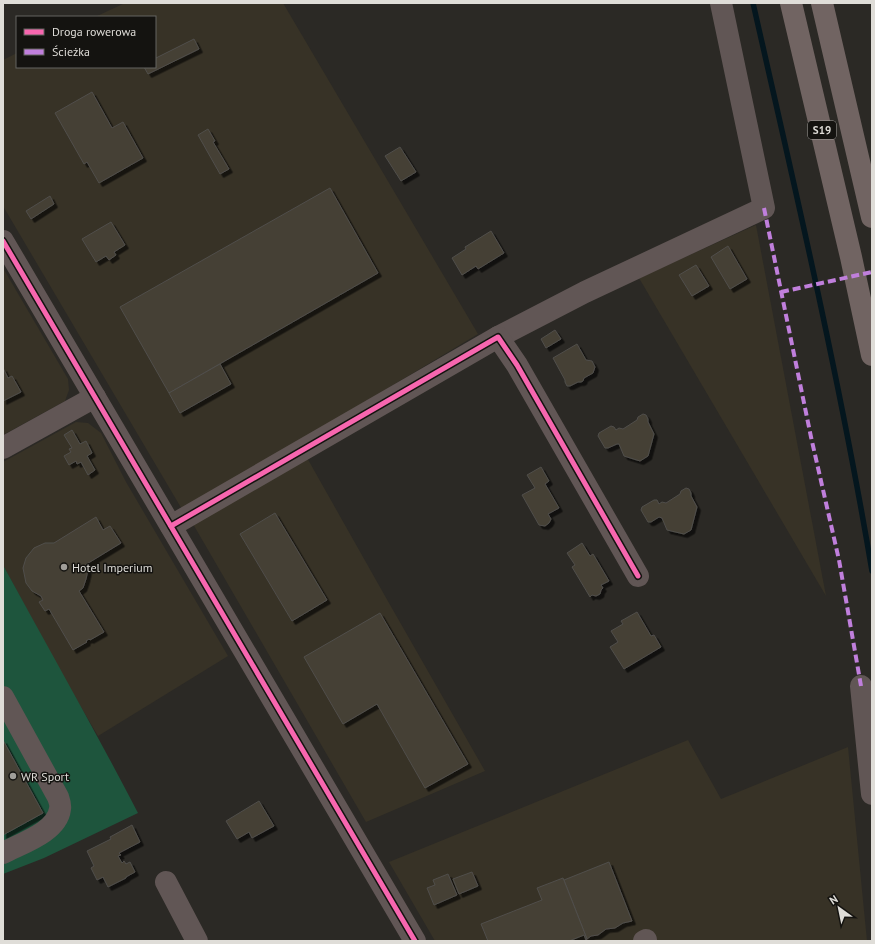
<svg xmlns="http://www.w3.org/2000/svg" width="875" height="944" font-family="'PT Sans',sans-serif">
<defs>
<filter id="shadow"><feDropShadow dx="3.5" dy="3.5" stdDeviation="0" flood-color="#0009"/></filter>
</defs>
<rect width="100%" height="100%" fill="#2b2925"/>
<g fill="#373226">
<polygon points="125,3 283,3 478,334 183,511 3,206 3,60 17,53 17,67 155,67 155,17 95,17"/>
<polygon points="756,225 826,596 639,278"/>
<polygon points="3,268 68,379 69,390 65,401 3,435"/>
<polygon points="76,422 88,423 101,433 126,482 228,656 98,736 61,673 3,565 3,462"/>
<polygon points="306,456 385,596 485,771 366,822 193,524"/>
<polygon points="688,740 721,799 848,747 867,941 435,941 389,862"/>
</g>
<path fill="#1e553d" d="M3,565C48,648 95,730 138,813L44,858L3,874Z"/>
<g fill="none" stroke-linecap="round" stroke-linejoin="round">
<path stroke="#04161e" stroke-width="5.5" d="M753,3C796,192 840,381 872,571"/>
</g>
<g fill="#454034" stroke="#504e4b" filter="url(#shadow)">
<polygon points="194,39 199,49 148,74 144,67 155,67 155,55 156,58"/>
<polygon points="92,92 112,128 123,122 143,158 99,183 87,162 84,164 55,113"/>
<polygon points="208,129 215,141 213,142 229,169 220,174 198,135"/>
<polygon points="400,147 416,172 401,181 385,156"/>
<polygon points="330,188 378,273 169,393 120,307"/>
<polygon points="50,196 54,204 31,219 26,211"/>
<polygon points="111,222 125,245 114,252 116,255 109,260 106,256 96,262 82,239"/>
<polygon points="491,231 504,253 478,269 476,266 462,275 452,258 466,249 465,247"/>
<polygon points="728,246 747,279 730,289 711,257"/>
<polygon points="696,265 709,286 692,296 679,275"/>
<polygon points="555,330 561,339 546,348 541,339"/>
<polygon points="577,344 586,360 592,361 595,367 593,373 584,378 583,381 581,382 578,382 570,386 567,386 565,382 565,380 553,358"/>
<polygon points="220,364 231,384 180,413 169,393"/>
<polygon points="3,368 8,378 12,376 21,392 3,401"/>
<polygon points="643,414 646,415 648,419 648,422 654,434 648,456 640,461 624,456 619,444 617,444 608,448 605,448 598,436 599,433 611,426 614,427 616,430 619,428 623,429 637,420 638,417"/>
<polygon points="72,430 80,444 86,441 92,453 87,456 95,470 88,475 81,462 77,464 76,461 69,465 64,456 71,452 69,449 72,448 64,435"/>
<polygon points="541,467 549,481 545,484 559,508 548,514 551,519 549,523 545,526 539,525 522,495 535,488 527,475"/>
<polygon points="686,488 689,489 691,493 691,496 697,507 691,530 684,534 667,530 662,518 659,517 651,522 648,522 641,510 642,507 654,500 657,500 659,504 662,502 666,503 680,494 681,491"/>
<polygon points="275,513 327,600 292,621 240,534"/>
<polygon points="96,517 103,530 110,526 121,543 85,565 88,570 86,579 83,588 79,591 104,632 90,640 89,639 86,641 87,642 73,650 49,609 45,611 39,602 43,600 41,596 32,591 26,583 23,568 26,558 34,548 45,543 54,543"/>
<polygon points="582,543 590,556 593,554 609,581 601,585 603,588 601,590 600,594 596,596 592,595 590,597 572,567 575,565 567,553"/>
<polygon points="637,612 651,636 654,635 661,647 624,669 610,647 618,642 611,631 623,624 621,621"/>
<polygon points="380,613 468,764 425,788 377,704 343,724 304,657"/>
<polygon points="3,740 43,813 3,835"/>
<polygon points="259,801 274,826 252,838 249,832 237,839 226,821"/>
<polygon points="132,825 140,842 119,853 121,855 118,856 122,863 124,861 126,864 130,862 135,872 126,877 126,878 108,887 103,877 97,880 91,868 94,866 87,851 111,839 110,837"/>
<polygon points="609,862 632,921 623,923 615,928 606,929 598,935 591,936 587,939 564,880"/>
<polygon points="472,872 478,886 459,894 453,879"/>
<polygon points="448,874 457,895 434,905 427,888 435,885 433,880"/>
<polygon points="563,878 587,939 586,940 584,935 569,941 488,941 481,924 542,900 537,888"/>
</g>
<g fill="none" stroke-linecap="round" stroke-linejoin="round">
<g stroke="#615655" stroke-width="22">
<polyline points="3,241 415,941"/>
<polyline points="498,337 585,292 764,208 721,3"/>
<polyline points="3,448 95,397"/>
<polyline points="171,526 498,337 517,365 638,576"/>
<polyline points="861,686 872,794"/>
<path d="M3,697L58,797C59,800 61,805 60,809C57,832 22,843 3,853"/>
<polyline points="166,882 197,941"/>
<polyline points="644,941 646,940"/>
</g>
<g stroke="#716462" stroke-width="22">
<polyline points="791,3 851,257 872,355"/>
<polyline points="822,3 872,217"/>
</g>
<g stroke="#c07fdc" stroke-width="4" stroke-dasharray="8 4" stroke-linecap="butt">
<polyline points="764,208 811,437 839,560 861,686"/>
<polyline points="781,292 872,272"/>
</g>
<defs>
<g id="cycleway">
<polyline points="3,241 415,941"/>
<polyline points="171,526 498,337 517,365 638,576"/>
</g>
</defs>
<use href="#cycleway" stroke="#141310" stroke-width="8"/>
<use href="#cycleway" stroke="#f766af" stroke-width="5"/>
</g>
<g fill="#a09e99" stroke="#141310" stroke-width="1.5">
<circle cx="64" cy="567" r="4"/>
<circle cx="13" cy="776" r="4"/>
</g>
<g text-anchor="middle" dominant-baseline="central" stroke-width="3" stroke-linejoin="round" paint-order="stroke">
<rect fill="#141310" stroke="#a2a09c" stroke-width="1" x="808" y="121" width="28" height="18" rx="3"/>
<g font-size="11" font-weight="bold" fill="#dfddd8">
<text x="822" y="130">S19</text>
</g>
<g font-size="12" fill="#dfddd8" stroke="#141310" text-anchor="start">
<text x="72" y="567">Hotel Imperium</text>
<text x="21" y="776">WR Sport</text>
</g>
</g>
<rect width="875" height="944" fill="none" stroke="#dfddd8" stroke-width="8"/>
<rect x="16" y="16" width="140" height="52" fill="#141310" stroke="#656460"/>
<rect x="24" y="29" width="20" height="6" fill="#f766af" stroke="#656460"/>
<text x="52" y="36" font-size="12" fill="#dfddd8">Droga rowerowa</text>
<rect x="24" y="49" width="20" height="6" fill="#c07fdc" stroke="#656460"/>
<text x="52" y="56" font-size="12" fill="#dfddd8">Ścieżka</text>
<g transform="translate(839 908) rotate(327)" stroke="#141310" stroke-width="3" paint-order="stroke">
<path d="M0-3L7 15L0 10L-7 15Z" fill="#dfddd8"/>
<text y="-6" font-size="11" font-weight="bold" text-anchor="middle" fill="#dfddd8">N</text>
</g>
</svg>
